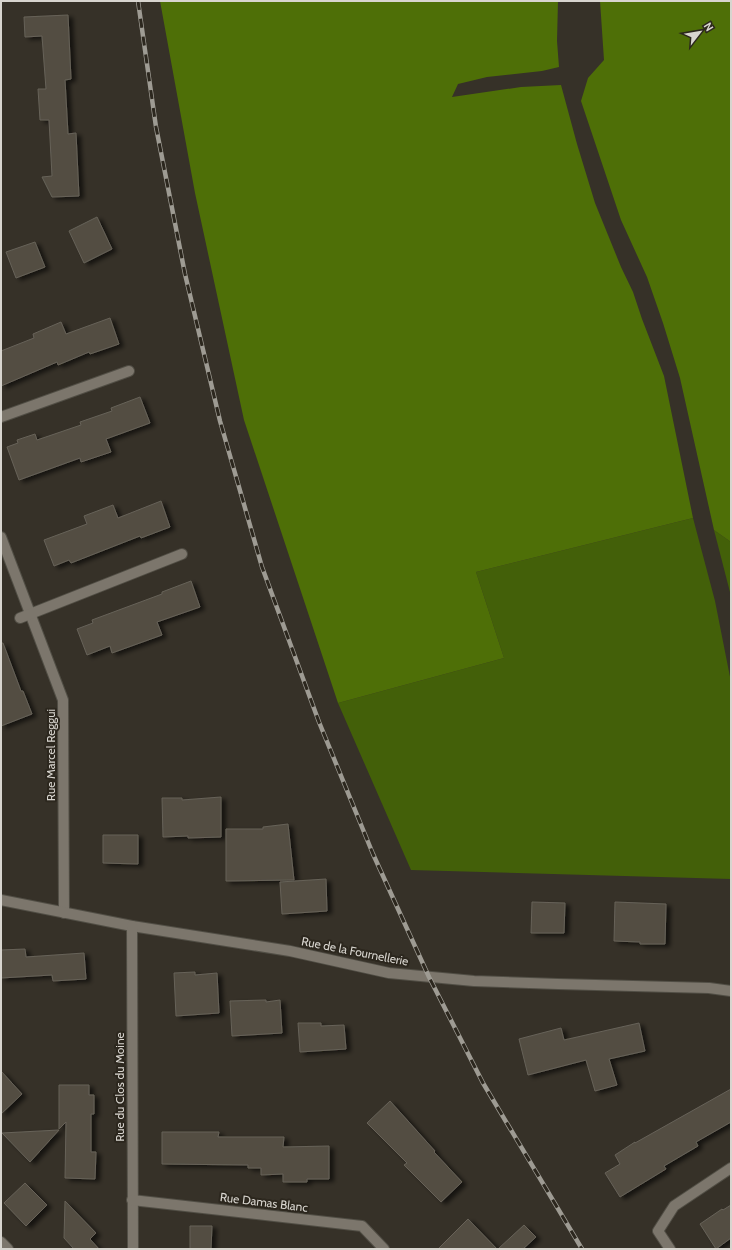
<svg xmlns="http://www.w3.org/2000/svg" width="732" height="1250" font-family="Cabin,sans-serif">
<defs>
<filter id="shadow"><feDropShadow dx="4.5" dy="2.5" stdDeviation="2" flood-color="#0009"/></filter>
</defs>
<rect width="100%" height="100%" fill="#363128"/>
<g fill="#436009">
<polygon points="693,518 715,601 731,682 731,879 411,870 338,703 504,658 476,572"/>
<polygon points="714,530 731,542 731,596"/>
</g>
<g fill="#4e6f07">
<polygon points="160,1 558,1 557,41 559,67 542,71 487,77 458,84 452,97 521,87 561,85 577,144 595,203 621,267 633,292 642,319 664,376 693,518 476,572 504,658 338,703 244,420 195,193"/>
<polygon points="600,1 731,1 731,542 714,530 680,378 663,323 647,277 621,220 581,101 588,78 604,60"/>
</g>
<g fill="#524d43" stroke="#676258" filter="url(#shadow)">
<polygon points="68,15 71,79 65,80 68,134 76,133 79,196 52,197 42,177 52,176 49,120 40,120 38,89 46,89 42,36 25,37 24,17"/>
<polygon points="97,217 112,249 84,263 69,231"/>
<polygon points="35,242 45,267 16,278 6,252"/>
<polygon points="110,318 119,344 90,354 89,352 58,365 57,362 1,386 1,351 34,338 33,334 61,322 66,334"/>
<polygon points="140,397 150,423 106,439 111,452 81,462 80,458 19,480 7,447 18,443 17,440 35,434 37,440 81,425 80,422 112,411 111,408"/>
<polygon points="161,501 170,527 141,538 140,536 71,563 69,560 54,566 44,540 87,524 84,516 113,505 118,518"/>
<polygon points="191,581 200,607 157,622 162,635 112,653 110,646 87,655 77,629 93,623 92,620 162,594 162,592"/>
<polygon points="1,643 3,643 21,691 23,691 32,714 1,726"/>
<polygon points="221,797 221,837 188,838 188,836 163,837 162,798 182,798 182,800"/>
<polygon points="288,824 294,880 226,881 226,829 263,829 263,827"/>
<polygon points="103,835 138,835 138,864 103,863"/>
<polygon points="326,879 327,911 282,914 280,882"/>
<polygon points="532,902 565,903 564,933 531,933"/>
<polygon points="615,902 666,904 665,944 640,944 640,942 614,941"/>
<polygon points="25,949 26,957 84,953 86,979 53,981 52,975 1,978 1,950"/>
<polygon points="195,972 195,975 217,973 219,1013 176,1016 174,973"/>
<polygon points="266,1000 266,1002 280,1000 282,1033 232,1036 230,1001"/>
<polygon points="298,1023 321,1023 321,1026 344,1025 346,1049 300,1052"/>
<polygon points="639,1023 645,1051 609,1059 617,1085 595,1091 586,1060 528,1075 519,1039 561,1028 564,1040"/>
<polygon points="1,1071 22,1094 1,1114"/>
<polygon points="59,1085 89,1085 89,1095 94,1095 94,1114 91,1114 91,1152 96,1152 95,1179 65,1178 66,1122 59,1129"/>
<polygon points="731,1089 731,1122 696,1142 698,1146 664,1166 666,1169 620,1197 605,1173 620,1164 615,1155 635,1142 635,1143"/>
<polygon points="390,1101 435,1151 434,1152 462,1182 441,1202 404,1165 407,1163 367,1123"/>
<polygon points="59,1130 30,1162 2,1133"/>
<polygon points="162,1132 219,1132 218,1137 284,1137 283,1147 329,1146 329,1179 307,1179 307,1182 283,1182 283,1174 261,1175 261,1168 248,1168 248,1165 162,1164"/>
<polygon points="25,1183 47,1205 26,1226 4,1203"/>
<polygon points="65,1201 96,1233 90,1239 99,1249 74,1249 64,1238"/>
<polygon points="731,1205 731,1238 716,1249 700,1224 722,1209 723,1210"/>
<polygon points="468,1219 497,1249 438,1249"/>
<polygon points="524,1225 536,1237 523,1249 498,1249"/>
<polygon points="190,1226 212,1226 211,1249 190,1249"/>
</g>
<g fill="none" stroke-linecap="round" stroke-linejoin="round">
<defs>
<g id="street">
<polyline points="1,417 129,371"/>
<polyline points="1,537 63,700 64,913"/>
<polyline points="20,618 182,554"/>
<polyline points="1,900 132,926 290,951 389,973 474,981 558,984 709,988 731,991"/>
<polyline points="132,926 133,1249"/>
<polyline points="132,1200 362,1226 384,1249"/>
<polyline points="1,1242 8,1249"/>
<polyline points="670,1249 658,1231 674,1206 731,1168"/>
</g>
</defs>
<use href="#street" stroke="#514e45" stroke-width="12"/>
<use href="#street" stroke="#7c766c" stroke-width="10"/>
<defs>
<polyline id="rail" points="138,1 156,127 185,274 220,421 262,567 319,722 373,854 429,977 483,1083 582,1249"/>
</defs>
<use href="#rail" stroke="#9e9b93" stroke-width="4.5"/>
<use href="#rail" stroke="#2c271e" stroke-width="3" stroke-dasharray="9" stroke-linecap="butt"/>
</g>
<g text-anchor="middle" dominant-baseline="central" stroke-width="4" stroke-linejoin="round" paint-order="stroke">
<g font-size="12" fill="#d8d5cf" stroke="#2c271e">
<text transform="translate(50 755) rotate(-90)">Rue Marcel Reggui</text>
<text transform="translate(355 951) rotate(11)">Rue de la Fournellerie</text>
<text transform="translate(119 1087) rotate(-90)">Rue du Clos du Moine</text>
<text transform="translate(264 1202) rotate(7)">Rue Damas Blanc</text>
</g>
</g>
<rect width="732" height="1250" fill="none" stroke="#d8d5cf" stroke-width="4"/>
<g transform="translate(700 32) rotate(59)" stroke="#2c271e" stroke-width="3" paint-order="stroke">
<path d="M0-3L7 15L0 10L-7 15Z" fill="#d8d5cf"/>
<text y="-6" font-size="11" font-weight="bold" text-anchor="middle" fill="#d8d5cf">N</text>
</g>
</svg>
